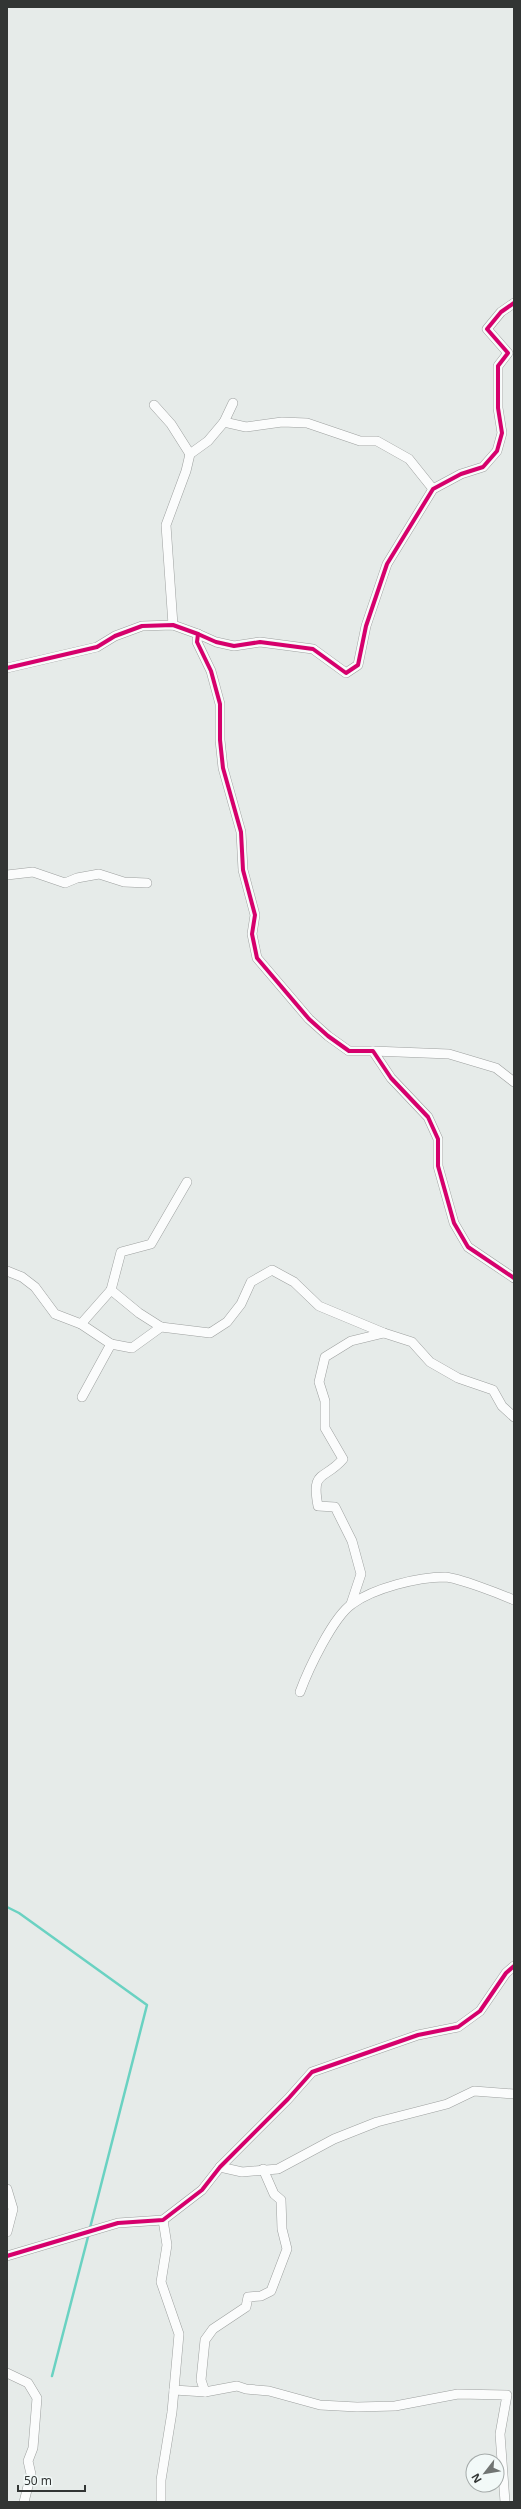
<svg xmlns="http://www.w3.org/2000/svg" width="521" height="2509" font-family="'Noto Sans',sans-serif">
<rect width="100%" height="100%" fill="#e6ebe9"/>
<g fill="none" stroke-linecap="round" stroke-linejoin="round">
<g stroke="#6ad2c2" stroke-width="2.5">
<polyline points="7,1907 19,1913 147,2005 90,2228"/>
<polyline points="52,2376 89,2233"/>
</g>
<defs>
<g id="street">
<polyline points="154,405 171,424 190,454 208,441 224,422 246,427 282,422 307,423 360,441 377,441 409,459 433,489"/>
<polyline points="224,422 233,403"/>
<polyline points="173,625 166,525 186,471 190,454"/>
<polyline points="198,634 216,642 234,646 260,642 313,649 346,673 358,665 366,626 387,564 433,489 461,474 483,467 497,451 502,433 498,408 498,366 508,353 487,329 501,312 514,303"/>
<polyline points="7,668 97,647 115,636 142,626 173,625 198,634 197,642 211,671 220,704 220,740 223,768 241,832 243,870 255,915 252,934 257,958 309,1019 328,1036 349,1051 373,1051 391,1078 428,1117 438,1139 438,1166 454,1223 468,1247 514,1278"/>
<polyline points="7,875 33,872 65,883 77,878 99,874 124,882 147,883"/>
<polyline points="373,1051 449,1054 496,1068 514,1082"/>
<polyline points="7,1271 22,1277 35,1287 55,1314 81,1324 111,1344"/>
<polyline points="81,1324 111,1290"/>
<polyline points="161,1327 139,1313 111,1290 121,1252 151,1244 187,1182"/>
<polyline points="82,1397 111,1344 132,1348 161,1327 210,1333 227,1322 241,1304 251,1282 272,1270 294,1282 319,1306 384,1333 412,1342 430,1362 458,1378 493,1390 502,1406 514,1417"/>
<path d="M351,1604L361,1574L352,1541L335,1507L318,1506C311,1469 324,1481 343,1459L325,1428V1401L319,1382L325,1357L351,1341L384,1333"/>
<path d="M300,1692C308,1670 333,1617 352,1604C374,1588 418,1577 445,1577C459,1578 500,1594 514,1600"/>
<polyline points="220,2167 242,2172 278,2169 334,2139 377,2122 447,2104 474,2091 514,2094"/>
<polyline points="7,2189 13,2209 7,2232"/>
<polyline points="7,2256 118,2223 163,2220 202,2190 220,2167 288,2099 312,2072 418,2035 458,2027 480,2011 506,1973 514,1966"/>
<polyline points="7,2373 28,2383 37,2398 33,2448 28,2461 31,2474 24,2502"/>
<polyline points="174,2390 205,2392 237,2386 246,2389 269,2391 320,2405 357,2407 395,2406 458,2394 507,2395 500,2434 505,2502"/>
<polyline points="205,2392 201,2380 205,2340 213,2329 246,2307 248,2297 261,2296 271,2291 287,2249 282,2229 281,2200 274,2194 263,2169"/>
<polyline points="161,2502 161,2480 172,2412 179,2334 161,2282 167,2245 163,2220"/>
</g>
</defs>
<use href="#street" stroke="#9da09f" stroke-width="10"/>
<use href="#street" stroke="#fbfcfc" stroke-width="9"/>
<defs>
<g id="cycleway">
<polyline points="198,634 216,642 234,646 260,642 313,649 346,673 358,665 366,626 387,564 433,489 461,474 483,467 497,451 502,433 498,408 498,366 508,353 487,329 501,312 514,303"/>
<polyline points="7,668 97,647 115,636 142,626 173,625 198,634 197,642 211,671 220,704 220,740 223,768 241,832 243,870 255,915 252,934 257,958 309,1019 328,1036 349,1051 373,1051 391,1078 428,1117 438,1139 438,1166 454,1223 468,1247 514,1278"/>
<polyline points="7,2256 118,2223 163,2220 202,2190 220,2167 288,2099 312,2072 418,2035 458,2027 480,2011 506,1973 514,1966"/>
</g>
</defs>
<use href="#cycleway" stroke="#f2f9f8" stroke-width="6"/>
<use href="#cycleway" stroke="#d6006c" stroke-width="4"/>
</g>
<rect width="521" height="2509" fill="none" stroke="#323534" stroke-width="16"/>
<g transform="translate(485 2473) rotate(239)"><circle r="19" fill="#f2f9f8" stroke="#a5abaa"/>
<path d="M0-3L7 15L0 10L-7 15Z" fill="#717573"/>
<text y="-6" font-size="11" font-weight="bold" text-anchor="middle" fill="#323534">N</text>
</g>
<path d="M18 2485v6h67v-6" fill="none" stroke="#323534" stroke-width="2"/>
<text x="24" y="2485" font-size="12" fill="#323534" stroke="#f2f9f8" stroke-width="3" paint-order="stroke">50 m</text>
</svg>
